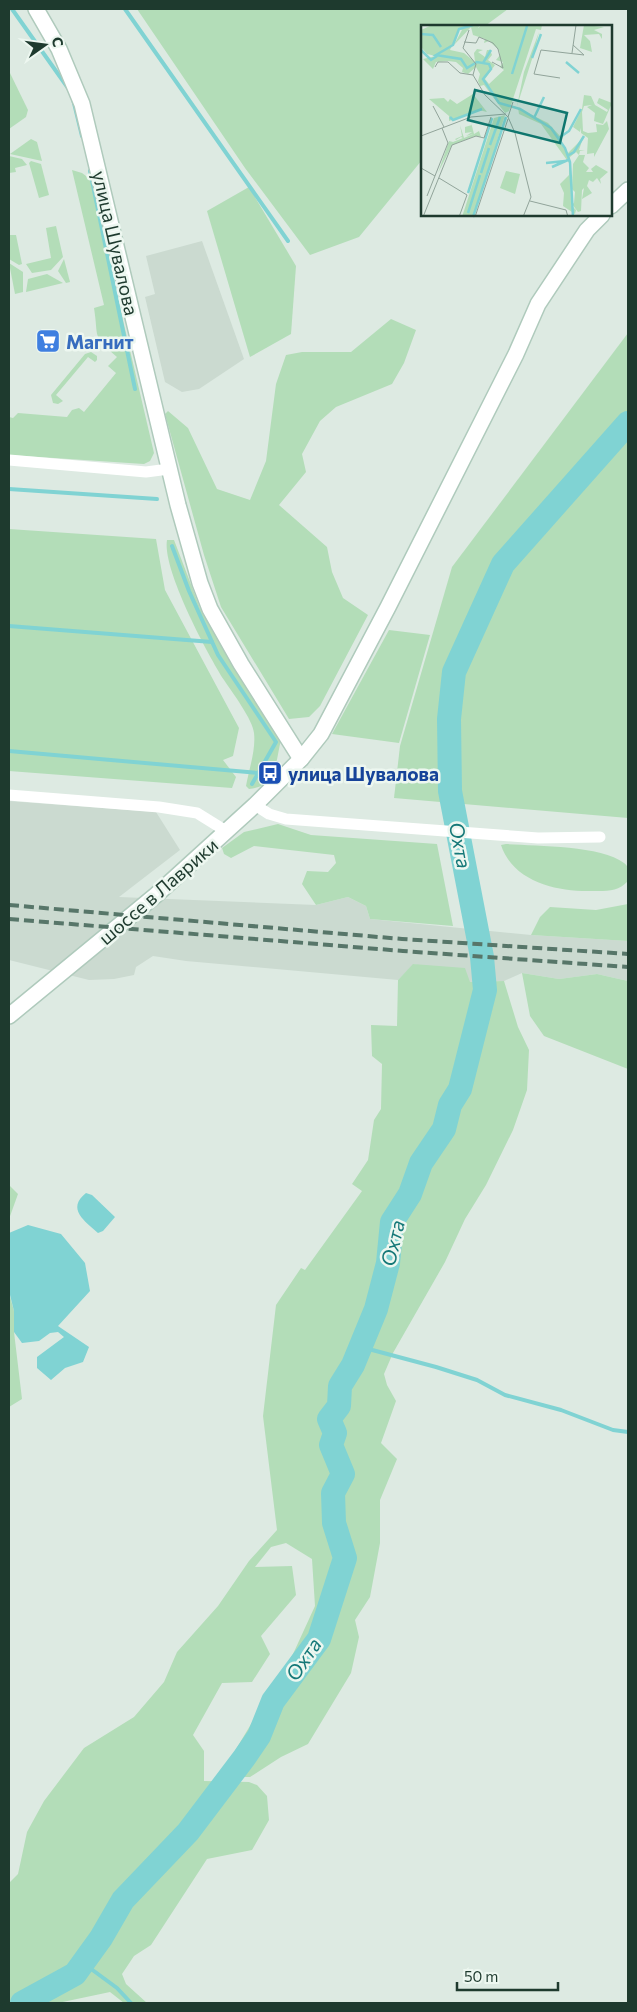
<svg xmlns="http://www.w3.org/2000/svg" width="637" height="2012" font-family="Commissioner,sans-serif">
<rect width="100%" height="100%" fill="#ddeae2"/>
<g fill="#cbdad0">
<polygon points="202,241 244,359 199,389 182,392 165,382 145,297 155,294 146,256"/>
<polygon points="9,801 156,812 180,850 119,897 316,905 348,897 366,906 370,919 531,935 628,941 628,981 597,974 559,979 522,973 504,981 470,982 414,964 398,980 186,961 153,956 136,967 134,975 114,979 89,980 9,960"/>
</g>
<g fill="#b3ddb8">
<polygon points="137,9 508,9 485,26 422,26 422,75 420,76 422,80 422,160 359,237 310,255 245,168"/>
<polygon points="9,71 28,110 26,117 9,129"/>
<polygon points="31,139 37,142 42,161 10,154"/>
<polygon points="9,156 22,159 27,165 15,168 16,172 9,173"/>
<polygon points="31,161 41,164 49,195 39,198 29,163"/>
<path d="M72,170L82,173L90,179L154,453L150,461L144,464L9,455V417L13,418L18,413L67,417L72,410L79,408L84,412L116,373L108,366L117,357C91,334 99,339 94,308L104,305Z"/>
<polygon points="249,187 296,266 291,334 250,357 207,211"/>
<polygon points="56,226 63,257 51,270 32,273 26,264 51,258 46,228"/>
<polygon points="9,235 16,235 22,264 19,265 9,259"/>
<polygon points="64,259 70,282 66,283 58,271"/>
<polygon points="9,263 23,272 23,292 15,294"/>
<polygon points="47,274 63,283 26,292 28,279"/>
<polygon points="391,319 416,330 404,363 392,384 336,407 320,421 302,454 306,472 279,505 327,547 332,572 343,598 368,615 320,706 309,717 289,719 221,607 204,555 165,414 168,411 188,428 217,489 250,500 266,461 276,384 286,355 302,352 351,352"/>
<polygon points="628,333 628,818 394,798 400,746 452,567"/>
<polygon points="91,352 97,356 97,360 95,362 88,357 56,395 63,401 58,404 53,403 51,395 85,354"/>
<polygon points="9,529 156,539 165,590 239,728 233,756 223,760 236,777 232,788 9,771"/>
<path d="M167,540H174L200,608L281,740C275,764 277,786 249,789L246,786C249,769 256,750 254,733C253,720 232,692 224,680C207,653 162,569 167,540Z"/>
<polygon points="389,630 430,635 399,743 332,734"/>
<polygon points="278,824 311,835 437,844 453,926 370,919 366,906 348,897 316,905 302,884 307,871 328,872 336,863 334,855 254,846 231,858 224,854 222,848 244,832"/>
<path d="M506,844C536,846 601,845 624,863C630,867 628,874 628,881C618,892 607,891 592,891C558,892 513,882 501,845Z"/>
<polygon points="628,904 628,941 531,935 540,917 550,907 596,910"/>
<polygon points="413,964 465,968 470,982 504,981 518,1027 529,1050 527,1090 513,1130 486,1185 465,1219 445,1262 393,1353 384,1374 387,1385 396,1401 381,1443 397,1459 380,1500 380,1543 370,1597 355,1620 359,1637 351,1673 308,1744 281,1757 250,1777 225,1777 226,1766 293,1654 315,1606 312,1559 286,1543 271,1547 255,1567 292,1566 296,1595 261,1636 270,1654 252,1682 222,1683 193,1735 204,1751 204,1781 249,1782 257,1785 267,1796 269,1820 252,1850 207,1859 151,1945 134,1956 122,1974 126,1984 147,2003 124,2003 110,1992 58,2003 9,2003 9,1883 18,1874 27,1832 44,1801 84,1748 134,1717 164,1682 177,1652 218,1606 249,1561 277,1530 263,1416 276,1305 301,1268 305,1270 362,1191 352,1184 368,1160 374,1120 381,1109 382,1064 372,1056 371,1025 397,1026 398,980"/>
<polygon points="522,973 559,979 597,974 628,981 628,1069 544,1036 530,1016"/>
<polygon points="9,1185 18,1194 9,1219"/>
<polygon points="9,1293 14,1311 14,1332 22,1399 9,1407"/>
</g>
<g fill="#80d3d3">
<path d="M86,1193L92,1195L115,1217L103,1231L98,1233C85,1221 66,1209 86,1193Z"/>
<polygon points="28,1225 61,1234 85,1263 90,1291 58,1326 89,1347 83,1362 65,1368 51,1380 37,1368 37,1357 64,1337 58,1332 50,1333 39,1341 22,1343 14,1332 14,1311 9,1291 9,1233"/>
</g>
<g fill="none" stroke-linecap="round" stroke-linejoin="round">
<g stroke="#80d3d3" stroke-width="4">
<polyline points="12,9 68,88"/>
<polyline points="125,9 288,241"/>
<polyline points="73,99 82,136"/>
<polyline points="90,171 135,389"/>
<polyline points="9,489 157,499"/>
<polyline points="172,546 189,591 218,655 276,742 252,784"/>
<polyline points="9,626 212,642"/>
<polyline points="9,751 258,773"/>
<polyline points="361,1347 436,1367 477,1380 505,1395 561,1410 613,1430 628,1432"/>
<polyline points="83,1963 117,1988 131,2003"/>
</g>
<polyline stroke="#80d3d3" stroke-width="24" points="22,2003 75,1974 101,1938 123,1900 188,1832 244,1758 259,1736 273,1701 319,1639 345,1558 334,1523 333,1493 343,1474 331,1445 335,1433 329,1419 339,1406 340,1386 353,1365 376,1309 388,1263 392,1222 410,1194 421,1163 444,1129 450,1105 460,1089 485,990 482,957 450,791 449,719 454,672 503,564 628,423"/>
<defs>
<g id="secondary">
<polyline points="36,9 59,49 82,104 178,505 200,583 210,609 241,664 301,759"/>
<polyline points="611,206 628,190"/>
<polyline points="9,1016 156,895 255,805 301,759 321,734 388,607 516,354 538,304 587,230 602,215"/>
</g>
</defs>
<use href="#secondary" stroke="#afcabc" stroke-width="18"/>
<g stroke="#fff" stroke-width="11">
<polyline points="9,460 146,472 169,469"/>
<polyline points="9,795 159,807 197,813 226,831"/>
<polyline points="255,805 269,814 286,819 538,838 600,837"/>
</g>
<use href="#secondary" stroke="#fff" stroke-width="15"/>
<g stroke="#577669" stroke-width="4" stroke-dasharray="10 5" stroke-linecap="butt">
<polyline points="9,905 402,939 628,954"/>
<polyline points="9,919 403,951 628,967"/>
</g>
</g>
<defs>
<symbol id="supermarket-square" viewBox="-11 -11 22 22"><rect x="-9" y="-9" width="18" height="18" rx="4" fill="#3f7fe0" stroke="#edf7f0"/><path d="M-6-5.5h2.5l.6 2H6L4.5 2H-2.5L-4.4-4H-6ZM-1.5 3.2a1.3 1.3 0 1 0 .1 0ZM3 3.2a1.3 1.3 0 1 0 .1 0Z" fill="#fff"/></symbol>
<symbol id="bus-square" viewBox="-11 -11 22 22"><rect x="-9" y="-9" width="18" height="18" rx="4" fill="#1a4fb4" stroke="#edf7f0"/><path d="M-5-6H5V4H4V6H2V4H-2V6H-4V4H-5ZM-3.5-4V0h7V-4ZM-3.5 1.2v1.5H-2V1.2ZM2 1.2v1.5H3.5V1.2Z" fill="#fff"/></symbol>
</defs>
<g fill-rule="evenodd">
<use href="#supermarket-square" x="34" y="327" width="28" height="28"/>
<use href="#bus-square" x="256" y="759" width="28" height="28"/>
</g>
<g text-anchor="middle" dominant-baseline="central" stroke-width="5" stroke-linejoin="round" paint-order="stroke">
<g font-size="19" fill="#1e3a2e" stroke="#edf7f0">
<text transform="translate(116 243) rotate(77)">улица Шувалова</text>
<text transform="translate(158 891) rotate(-41)">шоссе в Лаврики</text>
</g>
<g font-size="19" font-weight="bold" fill="#366cbe" stroke="#edf7f0" text-anchor="start">
<text x="66" y="341">Магнит</text>
</g>
<g font-size="19" font-weight="bold" fill="#164399" stroke="#edf7f0" text-anchor="start">
<text x="288" y="773">улица Шувалова</text>
</g>
<g font-size="20" font-style="italic" fill="#157878" stroke="#edf7f0">
<text transform="translate(461 845) rotate(79)">Охта</text>
<text transform="translate(392 1243) rotate(-77)">Охта</text>
<text transform="translate(303 1659) rotate(-56)">Охта</text>
</g>
</g>
<g transform="translate(421 25)">
<rect width="191" height="191" fill="#ddeae2"/>
<path d="M11,0H59L57,3L60,0H121L120,5L115,4L88,86L84,88L63,60L59,61L57,56L59,49L55,42L47,49L41,47L42,43L35,37L27,36L15,37L12,44L2,34L15,31L6,29L0,22V5ZM50,2L52,10L64,14L63,18L68,16L78,25L79,30L75,35L82,37L79,42L83,45L68,59L64,54L74,40L67,35L71,30L69,25H66L64,32L57,27L62,25L56,24L53,28L54,37L43,28L29,25L38,4L41,5L33,20ZM163,0L183,2L173,5L181,9V14L178,9L163,10L169,16L171,27L159,23ZM118,7L112,31L96,81L103,47ZM52,69L66,87L58,85L28,96V91L8,74L23,73L27,77L29,74L36,79ZM163,70L170,71L174,80L186,87L187,85L176,78L178,73L191,78L182,99L173,96L174,88L166,82L171,80L163,81L161,87L162,106L167,108L176,107L175,99L182,100L186,96L188,104L173,132V128L166,129L167,113L160,108V103L159,107L152,102L161,84ZM97,83L127,98L139,111L143,110L139,116L147,128L162,113L158,125L164,126H159L158,130H164L162,137L168,143L165,147H172L170,144L175,140L187,147L179,154L180,159L176,153L172,157L168,155L166,161L171,168L161,174L163,163L161,165L160,186L157,187L151,179L153,178L154,167L151,164L152,139L158,130L155,127L149,132L150,180L155,185L154,189L142,181L143,168L139,159L148,150V138L120,99L98,89ZM84,90L53,191L41,192L73,93ZM49,95H52L53,97H50L53,109L58,106L60,112L54,111L31,120L17,148L28,116L32,117L42,113L40,112L35,115L34,114L41,111L39,100L43,113L52,109L45,111L51,107L44,108V102L51,100ZM85,146L99,149L94,169L79,163Z" fill="#b3ddb8" fill-rule="evenodd"/>
<path fill="none" stroke="#80d3d3" stroke-width="2.5" d="M52,0L38,4L32,20L15,30L40,34L46,43L56,37L68,39L70,44L62,54L78,78L99,84L130,103L144,123L149,137L152,192M0,9L12,10L20,22M0,25L10,35L16,31M111,33L120,9M145,37L158,48M62,38L70,25M91,49L106,1M29,92L32,95L61,84M113,93L123,72M138,113L148,106L160,84M69,120L79,92M146,131L153,127L163,111M125,138L144,136M131,142L147,135M60,148L68,123M47,168L71,93M47,188L59,150M52,192L85,92"/>
<path fill="none" stroke="#91a49a" stroke-width="1" d="M48,5L42,23L55,39L52,50M43,17L55,18L58,12L72,18L77,24L82,43L71,37M151,28L155,0M14,42L17,37H27L39,48L52,50L64,70L87,92L94,108L110,172L102,192M139,53L113,49L120,25L163,30L152,20M12,81L23,102M87,92L92,77M0,111L50,92L85,89M0,143L14,151M18,153L46,170L38,192M6,171L27,118L21,103M109,176L145,185L147,192M2,192L31,120L55,111L63,113L70,92M54,192L87,94"/>
<path fill="#0f766e" fill-opacity="0.15" stroke="#0f766e" stroke-width="2.5" d="M54,65L146,88L139,118L47,95Z"/>
<rect width="191" height="191" fill="none" stroke="#1e3a2e" stroke-width="2.5"/>
</g>
<rect width="637" height="2012" fill="none" stroke="#1e3a2e" stroke-width="20"/>
<g transform="translate(45 45) rotate(76)" stroke="#edf7f0" stroke-width="4" paint-order="stroke">
<path d="M0-4L9 19L0 12L-9 19Z" fill="#1e3a2e"/>
<text y="-8" font-size="14" font-weight="bold" text-anchor="middle" fill="#1e3a2e">С</text>
</g>
<path d="M457 1982v8h101v-8" fill="none" stroke="#1e3a2e" stroke-width="2.5"/>
<text x="464" y="1982" font-size="15" fill="#1e3a2e" stroke="#edf7f0" stroke-width="4" paint-order="stroke">50 m</text>
</svg>
